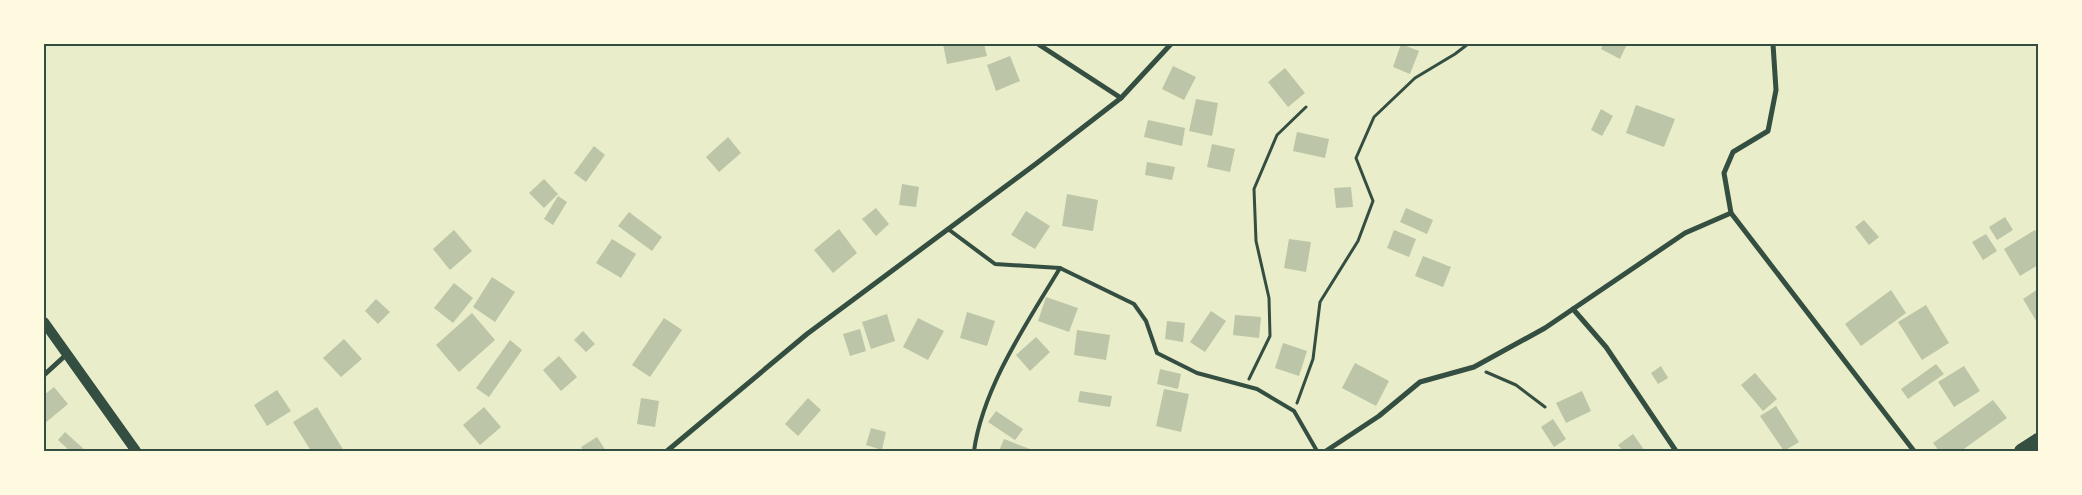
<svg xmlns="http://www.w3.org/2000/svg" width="2082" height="495" font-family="'Source Serif 4',serif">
<rect width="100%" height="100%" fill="#e9edc9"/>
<g fill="#bcc5a7">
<polygon points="943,44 984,44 987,56 947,64"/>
<polygon points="1401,44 1419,51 1410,74 1393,67"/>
<polygon points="1603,44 1627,44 1620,59 1601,49"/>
<polygon points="1010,56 1020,81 996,91 987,65"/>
<polygon points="1173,66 1196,77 1184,100 1162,89"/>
<polygon points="1285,68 1305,93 1288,107 1268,82"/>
<polygon points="1196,99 1218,103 1212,136 1189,131"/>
<polygon points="1636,105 1675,119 1664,147 1626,133"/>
<polygon points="1601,109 1613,116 1602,136 1591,130"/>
<polygon points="1148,120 1185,128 1182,146 1144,137"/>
<polygon points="1297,132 1329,139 1325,158 1293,151"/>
<polygon points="728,137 741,153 719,172 706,157"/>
<polygon points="1212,144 1235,149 1230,172 1207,167"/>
<polygon points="594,146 605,155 586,182 574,173"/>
<polygon points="1147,162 1175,167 1172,180 1145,175"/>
<polygon points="544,179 558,194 544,208 529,193"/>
<polygon points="902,184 919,187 916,207 899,205"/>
<polygon points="1351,187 1353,207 1336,208 1334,188"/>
<polygon points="1067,194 1098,200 1093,231 1062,226"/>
<polygon points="558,196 567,202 553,225 544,219"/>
<polygon points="876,208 889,224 876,236 862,219"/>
<polygon points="1406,208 1433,220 1427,234 1400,222"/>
<polygon points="1026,211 1050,226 1035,249 1011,235"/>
<polygon points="629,212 662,237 652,251 618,226"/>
<polygon points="2005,217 2013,230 1997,240 1989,227"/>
<polygon points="1864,220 1879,237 1869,245 1855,227"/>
<polygon points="839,229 857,253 833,273 814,250"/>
<polygon points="454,230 472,251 450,270 433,249"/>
<polygon points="1394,230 1416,239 1409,257 1387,248"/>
<polygon points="2035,230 2038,236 2038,265 2020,276 2004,249"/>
<polygon points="1986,234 1997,251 1983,260 1972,242"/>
<polygon points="612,239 636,254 621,278 596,263"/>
<polygon points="1289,239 1311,242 1306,272 1284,268"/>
<polygon points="1423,256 1451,267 1443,287 1415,276"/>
<polygon points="492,277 515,292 495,322 473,307"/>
<polygon points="454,283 473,298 453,323 434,308"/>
<polygon points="2038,289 2038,324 2023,299"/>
<polygon points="1891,290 1906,313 1861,346 1845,324"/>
<polygon points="1046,297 1078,308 1069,332 1038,321"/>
<polygon points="376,299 390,312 378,324 365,311"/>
<polygon points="1926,305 1949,343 1922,360 1898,322"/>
<polygon points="1211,311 1226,321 1205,352 1190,342"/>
<polygon points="967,312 995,321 987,346 960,338"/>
<polygon points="472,313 495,340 459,372 436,345"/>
<polygon points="887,314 895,341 871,349 862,322"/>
<polygon points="1235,315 1261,317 1259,338 1233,335"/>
<polygon points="664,318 682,330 650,377 632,365"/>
<polygon points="918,318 944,331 928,360 903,347"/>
<polygon points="1167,321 1185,323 1183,342 1165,339"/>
<polygon points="860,329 866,351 850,356 843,334"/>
<polygon points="1077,330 1110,335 1106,360 1074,355"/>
<polygon points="583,331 595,344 586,352 574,340"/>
<polygon points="1036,337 1050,352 1030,371 1016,355"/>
<polygon points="344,339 362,359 341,377 323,358"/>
<polygon points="510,340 522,350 489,397 476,388"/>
<polygon points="1283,343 1307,351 1299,376 1275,368"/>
<polygon points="559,356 577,377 561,391 543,370"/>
<polygon points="1355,363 1389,381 1376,406 1342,388"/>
<polygon points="1936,364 1944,374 1908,399 1901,389"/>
<polygon points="1661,366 1668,378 1658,384 1651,373"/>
<polygon points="1964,366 1980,391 1954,407 1938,382"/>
<polygon points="1160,369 1181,374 1178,389 1157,384"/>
<polygon points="1755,373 1777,399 1763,411 1741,385"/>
<polygon points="54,387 68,404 44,424 44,395"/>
<polygon points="1164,389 1189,394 1181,432 1156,426"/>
<polygon points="277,390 291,411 267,426 254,405"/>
<polygon points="1080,391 1112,396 1110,407 1078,402"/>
<polygon points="1582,391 1591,411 1566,423 1556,403"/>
<polygon points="641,398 659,401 655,427 637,424"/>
<polygon points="808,398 821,410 798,436 785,424"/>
<polygon points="1993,400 2007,418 1961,451 1939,451 1933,443"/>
<polygon points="1776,406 1799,442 1784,451 1760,416"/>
<polygon points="317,407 344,451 311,451 293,422"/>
<polygon points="484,407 501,427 480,445 463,425"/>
<polygon points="996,411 1023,429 1015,440 988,422"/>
<polygon points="1553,419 1566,439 1554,447 1541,427"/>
<polygon points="871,428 886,432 882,450 866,445"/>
<polygon points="65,432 86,451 70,451 58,440"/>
<polygon points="1633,434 1645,451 1623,451 1618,445"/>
<polygon points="597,437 606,451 584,451 581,447"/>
<polygon points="1004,439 1035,451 999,451"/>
</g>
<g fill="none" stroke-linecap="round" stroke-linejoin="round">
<g stroke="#344e41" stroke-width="3">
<polyline points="1486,372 1516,385 1545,407"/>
<polyline points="1249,379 1270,336 1269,298 1256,241 1254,189 1277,135 1306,107"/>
<polyline points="1297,403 1313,359 1320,302 1358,241 1373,201 1356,158 1374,117 1415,78 1455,54 1468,44"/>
</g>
<g stroke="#344e41" stroke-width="4">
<polyline points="948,229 995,264 1060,268 1134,304 1146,321 1157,353 1197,373 1257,389 1294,411 1317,451"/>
<path d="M974,451C983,387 1027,323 1060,268"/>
</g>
<g stroke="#344e41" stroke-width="5">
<polyline points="1038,44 1121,98"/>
<polyline points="1773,44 1776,90 1768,131 1733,152 1724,173 1731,213 1914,451"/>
<polyline points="1573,309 1606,347 1676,451"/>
<polyline points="44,375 67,354"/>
<polyline points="667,451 807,334 1037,163 1121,98 1171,44"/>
<polyline points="1326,451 1379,416 1420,382 1474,367 1545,328 1685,233 1731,213"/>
</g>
<polyline stroke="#344e41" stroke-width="10" points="44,322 136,451"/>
<polyline stroke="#344e41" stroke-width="14" points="2021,451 2038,440"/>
</g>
<rect width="2082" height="495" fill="none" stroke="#fefae0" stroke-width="90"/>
<rect x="45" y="45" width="1992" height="405" fill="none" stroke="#344e41" stroke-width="2"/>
</svg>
